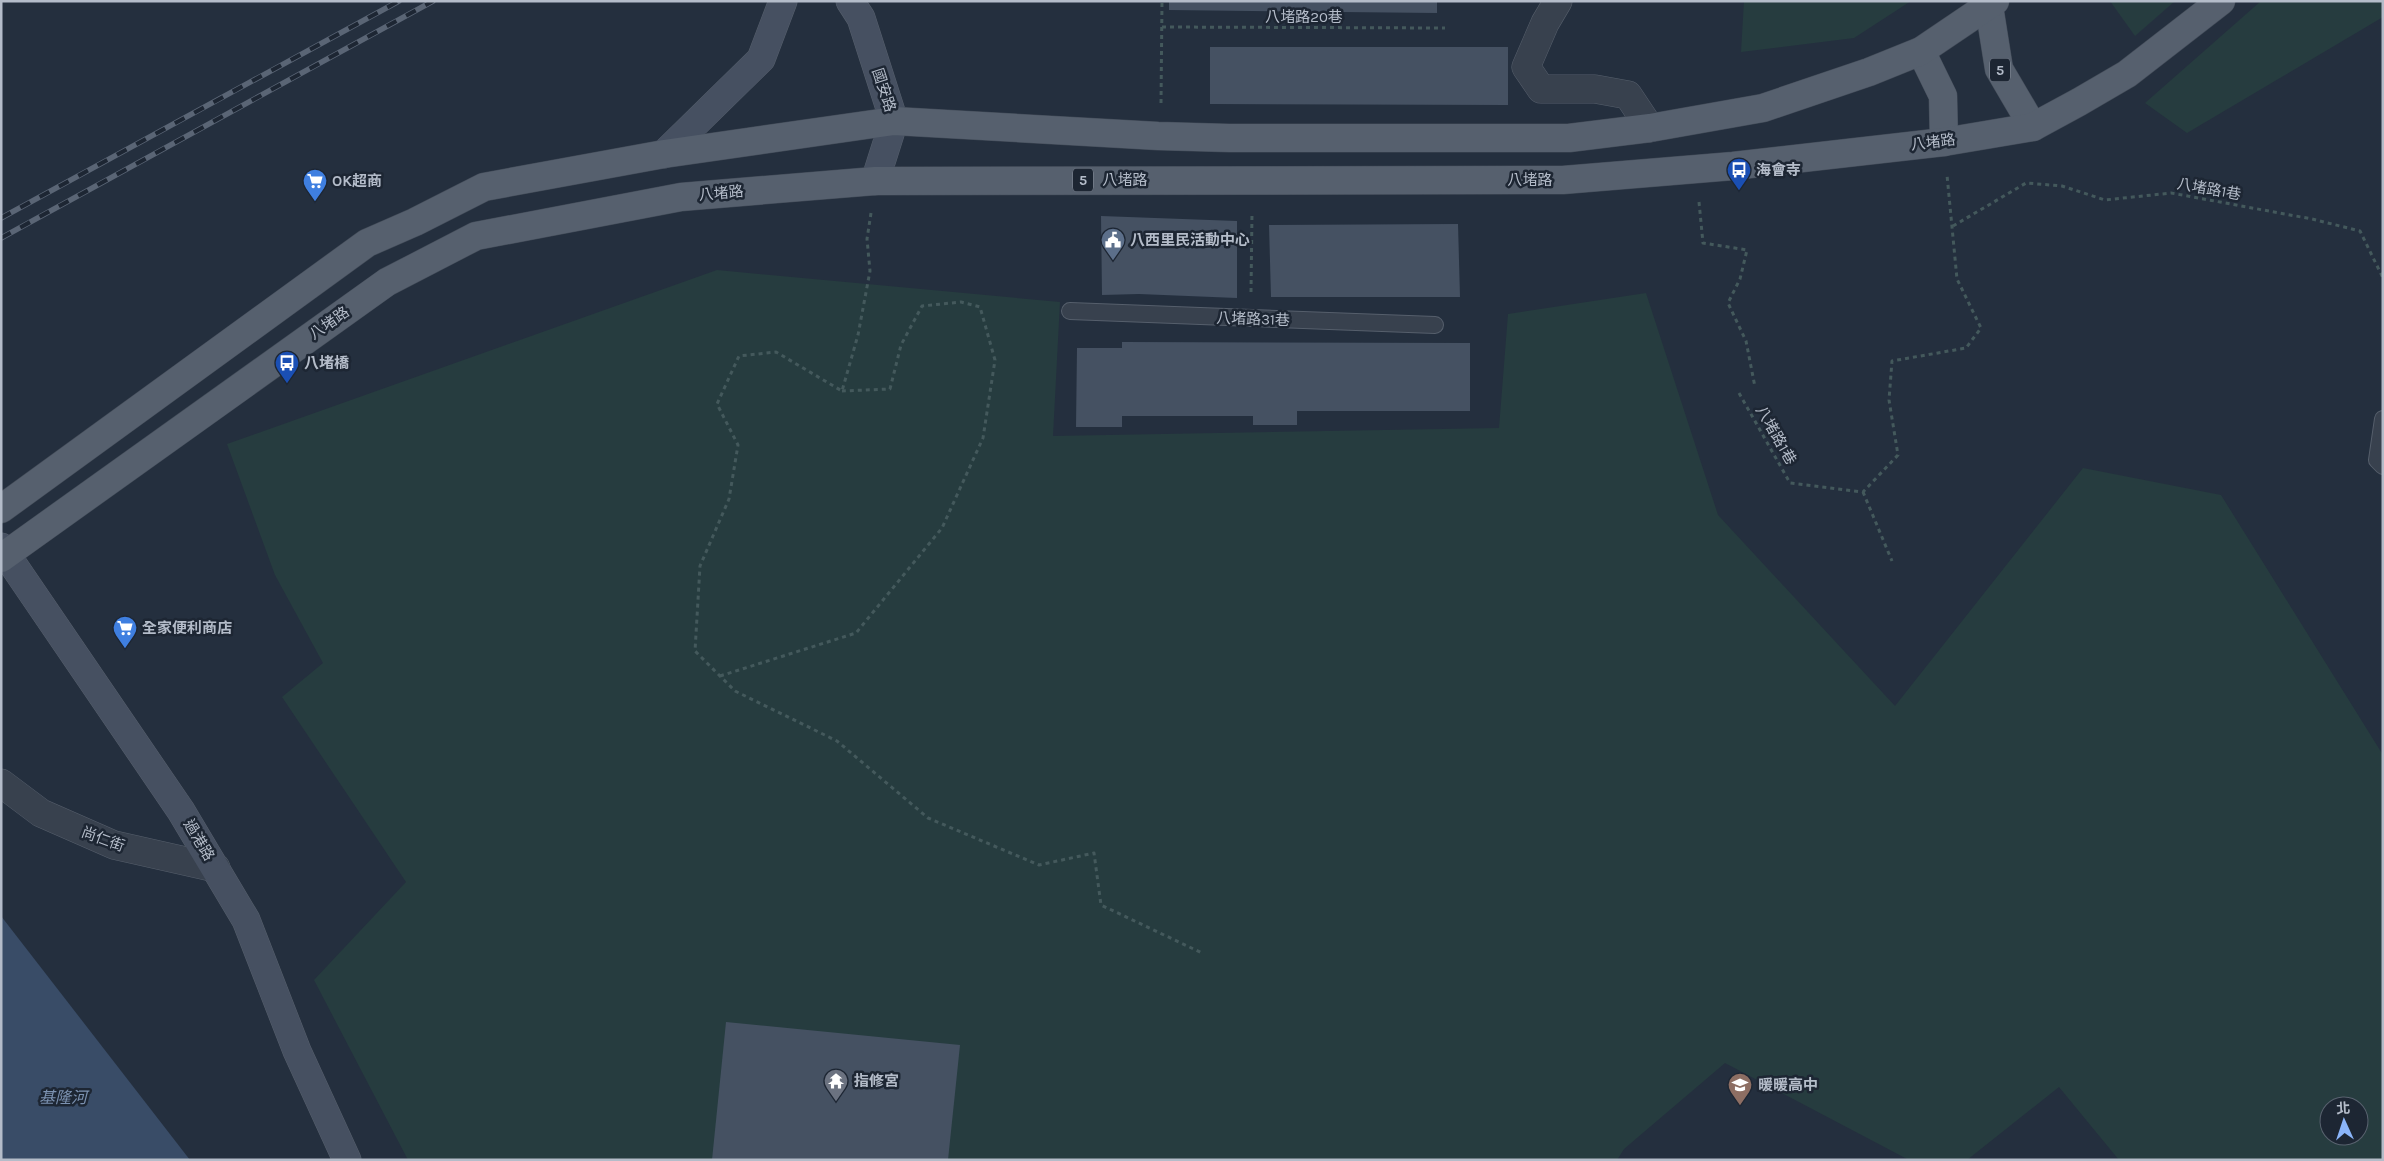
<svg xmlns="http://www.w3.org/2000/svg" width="2384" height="1161" font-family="Karla,'Noto Sans TC',sans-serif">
<rect width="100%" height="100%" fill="#242f3e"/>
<g fill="#263c3f" fill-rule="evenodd">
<polygon points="1744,1 1911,1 1854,38 1741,52"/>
<polygon points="2110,1 2175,1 2135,36"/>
<polygon points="2261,1 2383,1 2383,17 2187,133 2145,103"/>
<path d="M717,270L1060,302L1053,436L1499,428L1508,314L1646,293L1718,515L1895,706L2083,468L2221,495L2383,755V1160H2119L2059,1087L1967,1160H1909L1725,1063L1624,1149L1617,1160H408L314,980L406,882L282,697L323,663L275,575L227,444ZM2329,1106H2359V1136H2329Z"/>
</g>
<polygon fill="#394c67" points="1,916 190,1160 1,1160"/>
<g fill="#455162">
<polygon points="1169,1 1437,1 1437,13 1169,10"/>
<polygon points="1210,47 1508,47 1508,105 1210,104"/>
<polygon points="1101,216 1237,221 1237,298 1139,294 1102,295"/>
<polygon points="1458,224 1460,297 1271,297 1269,225"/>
<polygon points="1122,342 1470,343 1470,411 1297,411 1297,425 1253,425 1253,416 1122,416 1122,427 1076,427 1077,348 1122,348"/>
<polygon points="726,1022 960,1045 948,1160 712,1160"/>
</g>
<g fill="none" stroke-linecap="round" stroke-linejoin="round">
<defs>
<g id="lane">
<polyline points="1070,311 1435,325"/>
<polyline points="2383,419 2377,460 2383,466"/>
</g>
<g id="street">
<polyline points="1558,1 1545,23 1526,67 1541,89 1595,89 1628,95 1650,128"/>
<polyline points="1,783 41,813 114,845 216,868"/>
</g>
<g id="secondary">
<polyline points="850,1 861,18 894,121 875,181"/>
<polyline points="664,154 761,59 783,1"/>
<polyline points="1,547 181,811 246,920 297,1051 347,1160"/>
</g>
<g id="primary">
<polyline points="1989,6 1999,69 2033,127"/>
<polyline points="1921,51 1943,96 1944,142"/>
<polyline points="1,509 367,243 415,222 484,187 664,154 894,121 1158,136 1229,138 1569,138 1650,128 1763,108 1869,72 1921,51 1995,1"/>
<polyline points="1,558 387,282 476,236 681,197 875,181 1563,180 1733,166 1944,142 2033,127 2079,102 2127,74 2221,1"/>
</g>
</defs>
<use href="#lane" stroke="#565f6c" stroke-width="18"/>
<use href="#street" stroke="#565f6c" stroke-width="29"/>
<use href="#secondary" stroke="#565f6c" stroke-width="29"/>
<use href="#primary" stroke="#414a57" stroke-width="29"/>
<g stroke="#44595c" stroke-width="3" stroke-dasharray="4 4" stroke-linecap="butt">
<polyline points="1162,27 1445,28"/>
<polyline points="1161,103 1162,1"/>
<polyline points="1699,202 1703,243 1747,250 1740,279 1728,303 1746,341 1755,387"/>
<polyline points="871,213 867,239 870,271 858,335 842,391 776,352 739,356 717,404 738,445 729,499 700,566 695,651 735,691 837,741 928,818 1039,865 1094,853 1101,905 1202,953"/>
<polyline points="1953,226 2026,183 2062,186 2105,200 2171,193 2312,219 2360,231 2383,278"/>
<polyline points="1251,292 1252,213"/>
<polyline points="1739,393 1790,483 1863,492 1898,455 1889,400 1892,361 1966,348 1981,328 1957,279 1947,175"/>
<polyline points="1863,492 1892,561"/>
<polyline points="720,676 856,633 942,528 983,438 995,360 980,307 961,302 922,306 901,345 890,389 842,391"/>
</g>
<use href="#lane" stroke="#38414e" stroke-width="16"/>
<use href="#street" stroke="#38414e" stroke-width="28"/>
<use href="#secondary" stroke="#465061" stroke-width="28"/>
<use href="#primary" stroke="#56606e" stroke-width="28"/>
<defs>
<g id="rail">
<polyline points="1,218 399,1"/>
<polyline points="1,238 433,1"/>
</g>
</defs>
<use href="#rail" stroke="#5a6575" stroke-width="5.5"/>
<use href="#rail" stroke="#1d2633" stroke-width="4" stroke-dasharray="11" stroke-linecap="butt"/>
</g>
<defs>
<symbol id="bus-pin" viewBox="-11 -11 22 30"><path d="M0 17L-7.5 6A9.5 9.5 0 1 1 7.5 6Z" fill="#1a4fb4" stroke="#1d2633"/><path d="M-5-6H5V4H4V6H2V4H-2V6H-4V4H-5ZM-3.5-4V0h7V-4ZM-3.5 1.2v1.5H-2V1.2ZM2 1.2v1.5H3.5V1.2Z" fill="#fff"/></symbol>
<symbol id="supermarket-pin" viewBox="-11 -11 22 30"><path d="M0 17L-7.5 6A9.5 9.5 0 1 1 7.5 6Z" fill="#3f7fe0" stroke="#1d2633"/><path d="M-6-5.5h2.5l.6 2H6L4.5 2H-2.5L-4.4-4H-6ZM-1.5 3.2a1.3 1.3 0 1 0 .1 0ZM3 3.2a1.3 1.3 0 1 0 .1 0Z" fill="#fff"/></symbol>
<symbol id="civic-pin" viewBox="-11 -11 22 30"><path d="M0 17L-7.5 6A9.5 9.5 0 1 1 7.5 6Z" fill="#5c6f8a" stroke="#1d2633"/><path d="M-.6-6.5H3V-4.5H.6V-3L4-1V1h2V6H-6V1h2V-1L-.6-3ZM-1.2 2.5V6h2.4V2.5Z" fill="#fff"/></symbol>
<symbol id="temple-pin" viewBox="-11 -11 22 30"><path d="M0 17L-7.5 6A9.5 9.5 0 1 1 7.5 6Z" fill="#6b7280" stroke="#1d2633"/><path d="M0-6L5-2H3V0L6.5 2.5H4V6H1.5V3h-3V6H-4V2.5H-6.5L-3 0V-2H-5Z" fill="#fff"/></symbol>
<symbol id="school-pin" viewBox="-11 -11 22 30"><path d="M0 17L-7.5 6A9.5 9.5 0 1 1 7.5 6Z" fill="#8d6e63" stroke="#1d2633"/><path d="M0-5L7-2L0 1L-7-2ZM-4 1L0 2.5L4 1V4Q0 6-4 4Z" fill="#fff"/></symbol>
</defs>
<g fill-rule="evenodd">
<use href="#bus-pin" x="1725" y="156" width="28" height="38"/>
<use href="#supermarket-pin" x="301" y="167" width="28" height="38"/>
<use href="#civic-pin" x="1099" y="226" width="28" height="38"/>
<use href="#bus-pin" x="273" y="349" width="28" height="38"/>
<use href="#supermarket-pin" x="111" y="614" width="28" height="38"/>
<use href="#temple-pin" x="822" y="1067" width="28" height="38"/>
<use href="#school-pin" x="1726" y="1071" width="28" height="38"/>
</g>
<g text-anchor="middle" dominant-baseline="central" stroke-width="5" stroke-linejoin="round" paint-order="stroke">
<g fill="#1d2633" stroke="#878f9c" stroke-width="1">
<rect x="1990" y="58.5" width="20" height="23" rx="4"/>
<rect x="1073" y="168.5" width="20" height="23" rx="4"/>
</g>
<g font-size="14" font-weight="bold" fill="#b4bcc9">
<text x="2000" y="70">5</text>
<text x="1083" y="180">5</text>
</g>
<g font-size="15" fill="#b4bcc9" stroke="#1d2633">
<text x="1304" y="17">八堵路20巷</text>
<text transform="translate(884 90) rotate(72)">國安路</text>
<text transform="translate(1933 142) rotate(-7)">八堵路</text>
<text x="1125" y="180">八堵路</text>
<text x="1530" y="180">八堵路</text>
<text transform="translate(2209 189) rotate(10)">八堵路1巷</text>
<text transform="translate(721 193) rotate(-5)">八堵路</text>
<text transform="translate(1253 319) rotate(2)">八堵路31巷</text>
<text transform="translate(329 323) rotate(-35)">八堵路</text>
<text transform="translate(1776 435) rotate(60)">八堵路1巷</text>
<text transform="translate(103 839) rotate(20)">尚仁街</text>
<text transform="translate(199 840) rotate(59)">過港路</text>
</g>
<g font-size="15" font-weight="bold" fill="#b4bcc9" stroke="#1d2633" text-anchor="start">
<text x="1756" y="170">海會寺</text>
<text x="332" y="181">OK超商</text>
<text x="1130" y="240">八西里民活動中心</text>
<text x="304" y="363">八堵橋</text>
<text x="142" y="628">全家便利商店</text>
<text x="854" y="1081">指修宮</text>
<text x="1758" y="1085">暖暖高中</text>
</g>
<g font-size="16" font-style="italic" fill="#7c92b1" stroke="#1d2633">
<text x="63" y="1097">基隆河</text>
</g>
</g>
<rect width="2384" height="1161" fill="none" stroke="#b4bcc9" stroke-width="5"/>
<g transform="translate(2344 1121) rotate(357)"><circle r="24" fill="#1d2633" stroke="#59626f"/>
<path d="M0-4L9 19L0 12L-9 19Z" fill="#8ab4f8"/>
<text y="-8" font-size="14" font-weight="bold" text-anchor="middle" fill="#b4bcc9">北</text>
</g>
</svg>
